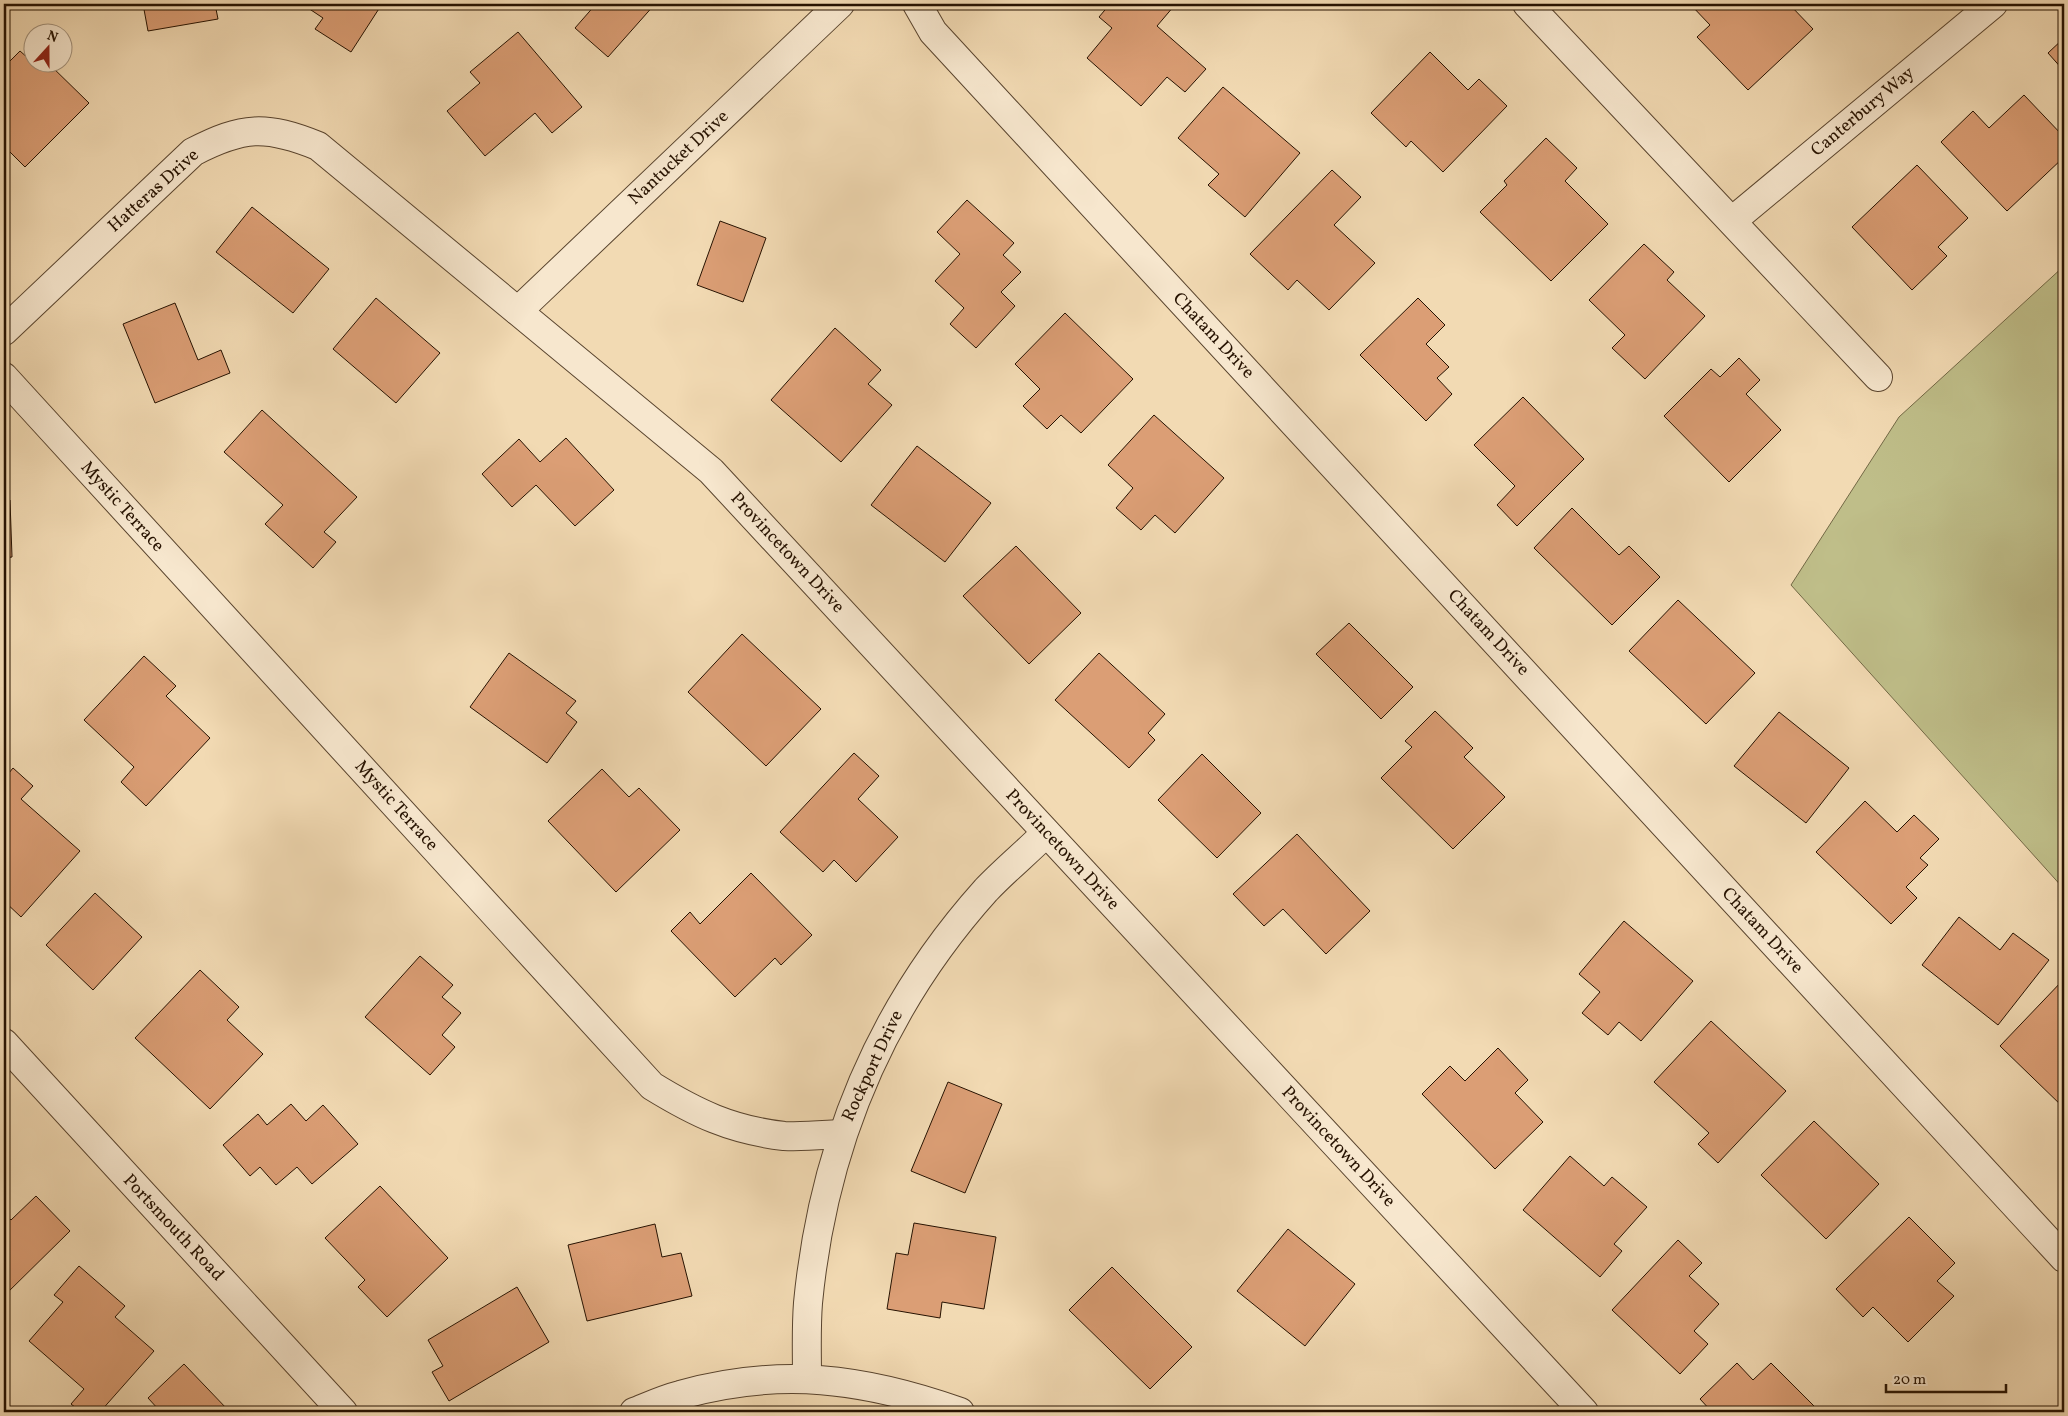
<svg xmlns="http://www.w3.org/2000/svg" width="2068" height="1416" font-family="Vollkorn,serif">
<rect width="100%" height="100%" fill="#f2dab3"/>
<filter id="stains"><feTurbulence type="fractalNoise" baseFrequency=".004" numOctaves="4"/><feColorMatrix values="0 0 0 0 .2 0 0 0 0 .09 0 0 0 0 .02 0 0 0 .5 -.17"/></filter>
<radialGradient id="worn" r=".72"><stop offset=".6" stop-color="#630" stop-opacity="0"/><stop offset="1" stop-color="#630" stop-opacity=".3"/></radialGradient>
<polygon fill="#bfbe89" stroke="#726845" points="2064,266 2064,889 1791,585 1899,417"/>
<g fill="#db9e75" stroke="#261201">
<polygon points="143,4 215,4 218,19 148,31"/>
<polygon points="302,4 382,4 351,52 315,29 323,18"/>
<polygon points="596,4 655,4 608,57 575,28"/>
<polygon points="1110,4 1171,4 1174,6 1157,26 1206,69 1185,92 1167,77 1141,106 1087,58 1112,28 1099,17"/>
<polygon points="1690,4 1728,4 1732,8 1736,4 1789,4 1813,29 1748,90 1697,37 1710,25"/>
<polygon points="518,32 582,107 552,133 535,113 485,156 447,111 480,83 470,72"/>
<polygon points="2064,38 2064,71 2048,53"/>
<polygon points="20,51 37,66 40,62 47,62 89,103 25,167 4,146 4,67"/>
<polygon points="1430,52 1468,90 1479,79 1507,106 1443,172 1411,141 1406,147 1371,113"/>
<polygon points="1223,87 1300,153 1245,217 1208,185 1219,174 1178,138"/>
<polygon points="2024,95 2064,137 2064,157 2007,211 1941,142 1973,111 1989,128"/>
<polygon points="1546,138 1577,168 1565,181 1608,224 1551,281 1480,212 1507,185 1504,181"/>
<polygon points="1917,165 1968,218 1938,247 1947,256 1912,290 1852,227"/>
<polygon points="1332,170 1361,197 1334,225 1375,263 1329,310 1297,280 1288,290 1250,254"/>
<polygon points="967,200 1014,243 1003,255 1021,272 1001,292 1015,306 976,348 950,324 964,308 935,281 960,254 937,232"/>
<polygon points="252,207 329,269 293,313 216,252"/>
<polygon points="720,221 766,238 743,302 697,285"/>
<polygon points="1644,244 1674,272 1667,280 1705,316 1645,379 1612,348 1625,335 1589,300"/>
<polygon points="376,298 440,353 396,403 333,349"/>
<polygon points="1418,298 1445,325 1426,344 1449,367 1437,378 1452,394 1426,421 1360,355"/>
<polygon points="175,303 198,360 221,350 230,373 155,403 123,324"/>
<polygon points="1065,313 1133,379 1081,433 1061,415 1047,429 1023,406 1040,389 1015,364"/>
<polygon points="835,328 881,370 868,384 892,405 841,462 771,400"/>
<polygon points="1739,358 1760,380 1746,394 1781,430 1729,482 1664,416 1711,369 1720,377"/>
<polygon points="1523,397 1584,459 1517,526 1497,505 1515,486 1474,445"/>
<polygon points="262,410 357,497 324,532 336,542 313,568 265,524 283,505 224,452"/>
<polygon points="1154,415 1224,478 1175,533 1155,515 1141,530 1116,508 1133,488 1108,465"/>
<polygon points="566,438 614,490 575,526 536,485 512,507 482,474 519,439 540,462"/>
<polygon points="917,446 991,503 945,562 871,505"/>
<polygon points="4,500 10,500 12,557 4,558"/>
<polygon points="1572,508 1619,555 1629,546 1660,577 1612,625 1534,548"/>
<polygon points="1016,546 1081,613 1029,664 963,596"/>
<polygon points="1678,600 1755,673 1706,724 1629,651"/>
<polygon points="1349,623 1413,687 1381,719 1316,654"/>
<polygon points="742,634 821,709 766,766 688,692"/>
<polygon points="509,653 576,701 566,713 577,722 547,763 470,707"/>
<polygon points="1099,653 1165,714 1148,733 1155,740 1129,768 1055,700"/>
<polygon points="144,656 176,686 166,696 210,738 146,806 121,782 134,767 84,720"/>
<polygon points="1435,711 1473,748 1464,757 1505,797 1453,849 1381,778 1412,747 1405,741"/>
<polygon points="1779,712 1849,768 1806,823 1734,766"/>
<polygon points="854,753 879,776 858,799 898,837 856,882 834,860 823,872 780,832"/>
<polygon points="1202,754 1261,813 1217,858 1158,800"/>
<polygon points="13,768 33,786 21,799 80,851 21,917 4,901 4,779"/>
<polygon points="602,769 629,797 639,788 680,830 616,892 548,821"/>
<polygon points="1865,801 1897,832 1914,815 1939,839 1920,858 1928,865 1906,887 1917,898 1891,924 1816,852"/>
<polygon points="1297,834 1370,911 1326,954 1283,909 1264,926 1233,894"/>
<polygon points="751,873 812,935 781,965 775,958 735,997 671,931 690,912 700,924"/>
<polygon points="95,893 142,937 93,990 46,945"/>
<polygon points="1959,917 2000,950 2013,933 2049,960 1998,1025 1922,965"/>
<polygon points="1624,921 1693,981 1641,1041 1619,1022 1608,1035 1582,1013 1600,992 1579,974"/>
<polygon points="420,956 453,985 442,997 461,1013 442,1035 455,1047 430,1075 365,1017"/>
<polygon points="200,970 239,1007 227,1020 263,1054 210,1109 135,1038"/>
<polygon points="2064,979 2064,1108 2000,1046"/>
<polygon points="1711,1021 1786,1091 1718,1163 1698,1144 1709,1133 1654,1082"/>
<polygon points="1498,1048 1528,1080 1515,1093 1543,1122 1495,1169 1422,1094 1450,1066 1465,1081"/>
<polygon points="948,1082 1002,1104 965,1193 911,1171"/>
<polygon points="291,1104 306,1121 323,1105 358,1144 312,1184 297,1167 276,1185 260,1167 250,1176 223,1145 258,1114 267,1125"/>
<polygon points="1814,1121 1879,1184 1826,1239 1761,1175"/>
<polygon points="1570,1156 1604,1186 1612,1177 1647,1207 1614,1244 1622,1251 1600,1277 1523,1210"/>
<polygon points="380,1186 448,1258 387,1317 358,1287 365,1280 325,1238"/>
<polygon points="36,1196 70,1231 4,1296 4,1213 11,1220"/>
<polygon points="1909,1217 1955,1263 1937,1281 1954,1296 1908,1342 1873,1307 1863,1317 1836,1289"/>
<polygon points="914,1223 996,1237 984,1309 942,1302 940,1318 887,1309 896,1253 908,1255"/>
<polygon points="655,1224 662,1257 681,1253 692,1296 587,1321 568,1245"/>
<polygon points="1288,1229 1355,1284 1305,1346 1237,1291"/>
<polygon points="1678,1240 1702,1263 1689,1276 1719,1304 1694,1331 1708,1344 1680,1374 1612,1310"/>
<polygon points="79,1266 125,1306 115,1317 154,1351 100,1412 81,1412 71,1404 84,1389 29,1341 63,1302 54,1295"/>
<polygon points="1112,1267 1192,1347 1150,1389 1069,1310"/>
<polygon points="517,1287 549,1342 449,1401 432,1372 443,1366 428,1340"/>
<polygon points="1737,1363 1753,1380 1771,1363 1820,1412 1712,1412 1700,1399"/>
<polygon points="184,1364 228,1410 226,1412 157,1412 159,1410 148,1398"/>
</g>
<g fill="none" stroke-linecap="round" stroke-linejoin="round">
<defs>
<g id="street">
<polyline points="917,4 933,32 2064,1258"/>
<polyline points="1527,4 1878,377"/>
<polyline points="1732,221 1993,4"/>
<polyline points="518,311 840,4"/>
<path d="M4,331L193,152C243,126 266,125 318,146L711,471L1584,1412"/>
<path d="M4,377L652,1086C696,1113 731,1130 784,1136C803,1137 823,1135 842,1134"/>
<polyline points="4,1043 343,1412"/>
<path d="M807,1378C807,1354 806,1328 808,1303C823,1147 881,1007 986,890C1005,870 1027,852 1046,833"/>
<path d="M634,1412C649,1406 664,1399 680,1395C780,1367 864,1378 960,1412"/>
</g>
</defs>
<use href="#street" stroke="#59442e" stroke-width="30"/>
<use href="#street" stroke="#f7e7ce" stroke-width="28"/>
</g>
<g text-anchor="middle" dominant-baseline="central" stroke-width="4" stroke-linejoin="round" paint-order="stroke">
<g font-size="18" fill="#261201" stroke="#f7e7ce">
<text transform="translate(1863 112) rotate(-40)">Canterbury Way</text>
<text transform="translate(679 158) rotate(-43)">Nantucket Drive</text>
<text transform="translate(154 191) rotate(-42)">Hatteras Drive</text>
<text transform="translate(1213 336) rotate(47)">Chatam Drive</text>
<text transform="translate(122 507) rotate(48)">Mystic Terrace</text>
<text transform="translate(787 553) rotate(47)">Provincetown Drive</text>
<text transform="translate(1488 633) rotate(47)">Chatam Drive</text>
<text transform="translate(396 806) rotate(48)">Mystic Terrace</text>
<text transform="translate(1062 850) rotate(47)">Provincetown Drive</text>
<text transform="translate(1762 931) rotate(47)">Chatam Drive</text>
<text transform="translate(873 1066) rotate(-65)">Rockport Drive</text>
<text transform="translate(1338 1147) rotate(47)">Provincetown Drive</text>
<text transform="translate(173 1228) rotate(47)">Portsmouth Road</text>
</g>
</g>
<rect width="2068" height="1416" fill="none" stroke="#f2dab3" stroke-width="20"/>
<rect x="5" y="5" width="2058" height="1406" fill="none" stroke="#261201" stroke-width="2.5"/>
<rect x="10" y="10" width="2048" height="1396" fill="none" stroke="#261201"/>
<g transform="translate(48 48) rotate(21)"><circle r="24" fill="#f7e7ce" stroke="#a3927c"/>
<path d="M0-4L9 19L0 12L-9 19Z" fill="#8f2418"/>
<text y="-8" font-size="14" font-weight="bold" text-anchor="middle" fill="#261201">N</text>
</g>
<path d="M1886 1384v8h120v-8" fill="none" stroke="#261201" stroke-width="2.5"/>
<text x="1893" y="1384" font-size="15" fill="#261201" stroke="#f7e7ce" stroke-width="4" paint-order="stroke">20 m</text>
<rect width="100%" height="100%" filter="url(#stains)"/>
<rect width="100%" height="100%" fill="url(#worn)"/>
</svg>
